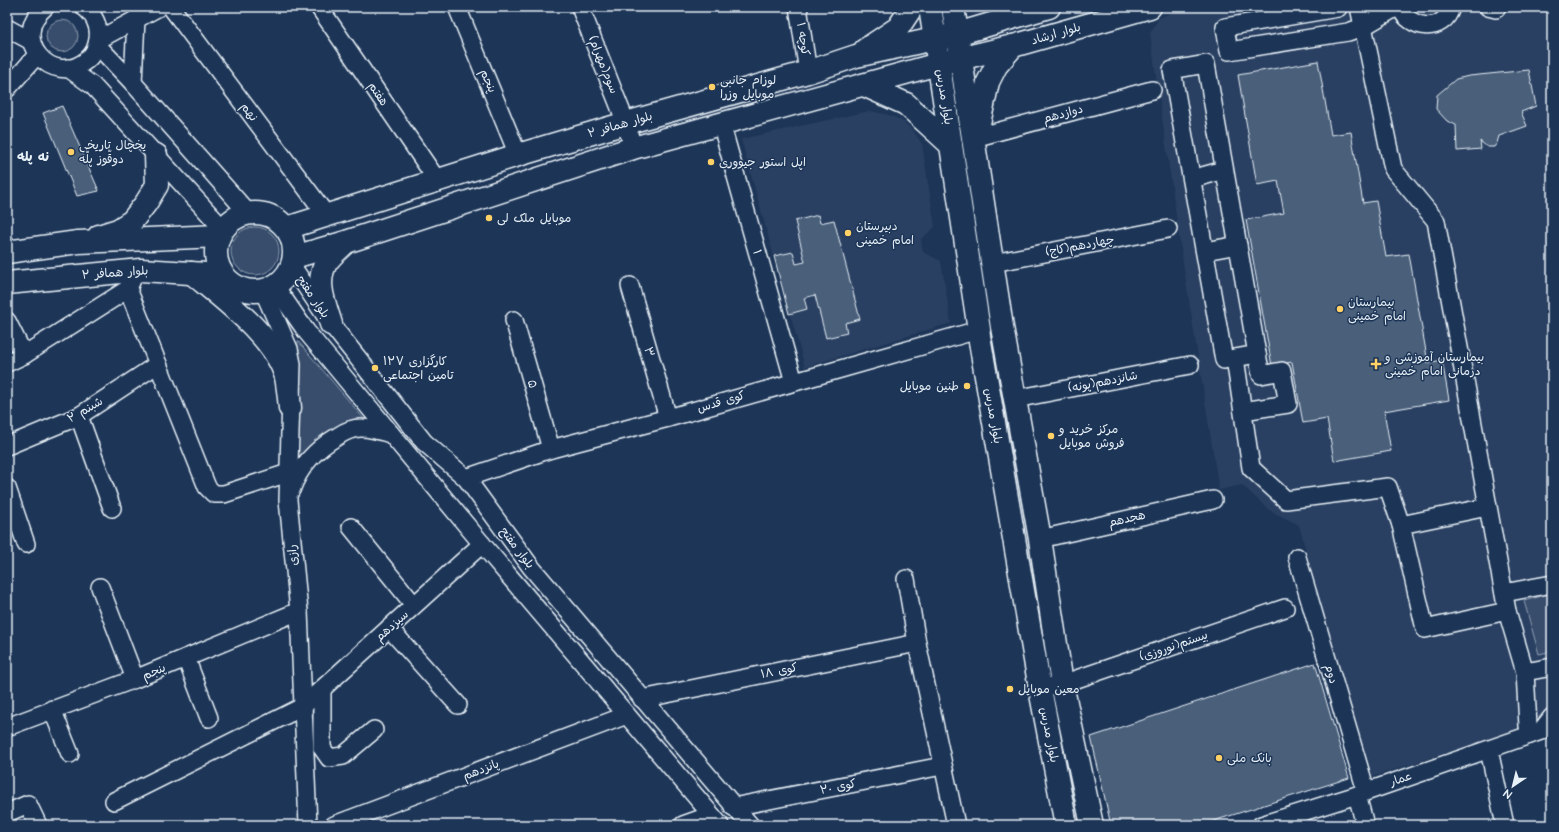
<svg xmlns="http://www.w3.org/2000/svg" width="1559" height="832" font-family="'Architects Daughter','Playpen Sans Arabic',sans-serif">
<rect width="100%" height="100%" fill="#1d3557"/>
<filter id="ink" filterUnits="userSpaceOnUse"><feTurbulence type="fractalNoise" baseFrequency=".025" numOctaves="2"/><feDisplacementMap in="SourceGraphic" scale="8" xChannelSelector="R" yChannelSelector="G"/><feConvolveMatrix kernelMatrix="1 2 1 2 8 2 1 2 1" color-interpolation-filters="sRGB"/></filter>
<g filter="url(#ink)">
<g fill="#2a4162">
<polygon points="1186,7 1552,7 1552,713 1528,726 1369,778 1299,525 1269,510 1242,485 1219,490 1180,243 1150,33 1159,18"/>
<polygon points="870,111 889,115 904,122 914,132 922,144 935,227 921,239 922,246 923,252 941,261 951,323 805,367 741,139"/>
</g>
<g fill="#374d6c" stroke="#909fb2">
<circle cx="62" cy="36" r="16"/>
<circle cx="255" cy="251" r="24"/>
<polygon points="298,341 364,419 325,435 292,468"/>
<polygon points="1552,593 1552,651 1539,654 1524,601"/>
</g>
<g fill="#495e7a" stroke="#e8f1f8">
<polygon points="1318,61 1331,135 1351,132 1363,203 1376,201 1386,257 1409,254 1428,363 1442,360 1449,400 1384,411 1391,451 1334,461 1327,419 1303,423 1292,362 1272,366 1246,220 1284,213 1278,181 1257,185 1238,75"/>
<polygon points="1529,70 1536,106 1521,112 1527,126 1499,136 1497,143 1494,147 1487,147 1480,141 1481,149 1457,151 1456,125 1447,121 1436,109 1437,95 1456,79 1469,76"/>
<polygon points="62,106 99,191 77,196 43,113"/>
<polygon points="818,215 820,223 834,220 860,319 845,323 847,333 826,338 815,295 804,298 807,309 789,314 774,256 793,252 796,264 805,262 795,221"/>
<polygon points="1315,663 1349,778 1201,825 1114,825 1110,821 1091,737"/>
</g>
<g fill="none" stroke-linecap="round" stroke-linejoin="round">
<defs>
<g id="minor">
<path d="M45,7C8,38 52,89 87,60C93,55 97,47 98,39C100,27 94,14 84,7"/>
<polyline points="171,7 327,216"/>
<polyline points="319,7 437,180"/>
<polyline points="457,7 518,155"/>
<polyline points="580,7 626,123 633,148"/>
<polyline points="798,7 808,72"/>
<polyline points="1359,7 1393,169 1436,221 1507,611 1525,672 1528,726 1530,735"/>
<path d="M1400,7C1409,30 1444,34 1451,7"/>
<polyline points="1488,7 1496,9 1497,7"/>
<polyline points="1338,8 1225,27 1229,51 1348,32 1363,27 1397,7"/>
<polyline points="7,28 31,41"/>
<polyline points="98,40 159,7"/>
<polyline points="97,45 133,83 248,213"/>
<polygon points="1206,64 1257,354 1224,360 1172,70"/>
<polyline points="68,68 93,86 223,229"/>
<polyline points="133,83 136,19"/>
<polyline points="7,89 37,55"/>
<polyline points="721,123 794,382"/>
<polyline points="974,138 1152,90"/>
<polyline points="1192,179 1224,170"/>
<polyline points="1205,251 1238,245"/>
<polyline points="993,263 1168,229"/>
<polyline points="292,266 331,324 424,442 466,478 531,567 750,825"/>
<polyline points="136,270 128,289 207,487 214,494 224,494 288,473"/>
<polyline points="275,286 306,331 482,544 720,825"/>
<polyline points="630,286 668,418"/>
<polyline points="263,290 289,349 292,364 288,500 299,611 308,825"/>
<polyline points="514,320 551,449"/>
<polyline points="7,321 24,355"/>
<polyline points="1235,358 1251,468 1286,500 1388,487 1401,525"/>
<polyline points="7,363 24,355 128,289"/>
<polyline points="1015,399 1190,365"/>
<polyline points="1243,411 1288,404 1282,371 1261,375 1257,354"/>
<polyline points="79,416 112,508"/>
<polyline points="7,446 79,416 158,364"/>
<polyline points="466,478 551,449 668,418 978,330"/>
<polyline points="7,488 26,544"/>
<path d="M291,490C300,465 316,449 338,436C344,432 353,428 361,428C371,428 381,431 391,434"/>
<polyline points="1487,507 1401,525 1425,629 1507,611"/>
<polyline points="351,527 414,605"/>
<polyline points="1040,539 1213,500"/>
<polyline points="1297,557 1366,791"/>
<polyline points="906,579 917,643 956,825"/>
<polyline points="100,587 135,679"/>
<polyline points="1504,593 1552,584"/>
<polyline points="389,628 458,705"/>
<polyline points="186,658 209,718"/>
<polyline points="1525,672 1552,667"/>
<polyline points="1051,686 1062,684 1285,608"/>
<polyline points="322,689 322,748 329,758 343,756 374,730"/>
<polyline points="642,699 917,643"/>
<polyline points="52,709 70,754"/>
<polyline points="7,727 135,679 299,611"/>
<polyline points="1489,750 1505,825"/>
<polyline points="1357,795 1365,825"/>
<polyline points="114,801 302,707 482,544"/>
<polyline points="733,807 942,766"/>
<polyline points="7,813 28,804 38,825"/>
<polyline points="334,825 627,715"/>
<polyline points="683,825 711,815"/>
<polyline points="1261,825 1357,795 1541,731 1552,717"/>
</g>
<g id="major">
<polyline points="930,7 979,330 978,330 1040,689 1066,825"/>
<polyline points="953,7 1002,327 1040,539 1062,684 1092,825"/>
<polyline points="865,50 898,28 912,7"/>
<polyline points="864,85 906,104 951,145"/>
<polyline points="978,128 988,82 996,66 1013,46"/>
<circle cx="255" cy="252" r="39"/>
<polyline points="287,228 518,155 626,123 808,72 856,56 957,34 1049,7"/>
<polyline points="99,236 118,230 132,221 146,203 157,185 156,155"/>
<polyline points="7,252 78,242 219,236"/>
<polyline points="294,257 346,242 633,148 938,64 1013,46 1150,7"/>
<path d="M192,273C223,299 275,337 286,377C288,387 289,398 290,408"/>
<polyline points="7,283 141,270 223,275"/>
<path d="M331,324C325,304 315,283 326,263C331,255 339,249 345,243"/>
</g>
</defs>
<use href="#minor" stroke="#e8f1f8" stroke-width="20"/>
<use href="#major" stroke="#e8f1f8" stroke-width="25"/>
<use href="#minor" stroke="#1d3557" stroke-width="17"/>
<use href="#major" stroke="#1d3557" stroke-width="22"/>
</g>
</g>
<g fill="#ffd166" stroke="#1d3557" stroke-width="1.5">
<circle cx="712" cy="87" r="4"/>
<circle cx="71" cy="152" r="4"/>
<circle cx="711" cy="162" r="4"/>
<circle cx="489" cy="218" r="4"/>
<circle cx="848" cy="233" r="4"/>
<circle cx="1340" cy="309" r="4"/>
<path d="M1374 358h4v4h4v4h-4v4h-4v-4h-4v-4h4z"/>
<circle cx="375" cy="368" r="4"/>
<circle cx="967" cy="386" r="4"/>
<circle cx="1051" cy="436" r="4"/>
<circle cx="1010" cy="689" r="4"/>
<circle cx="1219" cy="758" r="4"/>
</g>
<g text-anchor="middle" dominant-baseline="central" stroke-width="3" stroke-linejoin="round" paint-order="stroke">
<g font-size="12" fill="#e8f1f8" stroke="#1d3557">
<text transform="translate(1056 34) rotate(-16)">بلوار ارشاد</text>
<text transform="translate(803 39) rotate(81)">کوچه ۱</text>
<text transform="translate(603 65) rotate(68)">سوم(مهرام)</text>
<text transform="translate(488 81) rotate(67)">پنجم</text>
<text transform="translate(378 94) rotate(56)">هفتم</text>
<text transform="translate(944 97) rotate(81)">بلوار مدرس</text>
<text transform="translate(249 112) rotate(53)">نهم</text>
<text transform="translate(1063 114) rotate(-15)">دوازدهم</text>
<text transform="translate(620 125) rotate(-16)">بلوار همافر ۲</text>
<text transform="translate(1080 246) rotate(-11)">چهاردهم(کاج)</text>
<text transform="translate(757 252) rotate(74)">۱</text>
<text transform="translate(115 273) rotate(-4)">بلوار همافر ۲</text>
<text transform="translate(313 297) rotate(56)">بلوار مفتح</text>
<text transform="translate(649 352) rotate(74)">۳</text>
<text transform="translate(1103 382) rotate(-11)">شانزدهم(پونه)</text>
<text transform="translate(532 384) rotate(74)">۵</text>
<text transform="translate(721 402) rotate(-16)">کوی قدس</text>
<text transform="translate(85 410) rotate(-30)">شبنم ۲</text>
<text transform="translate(993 416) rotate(80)">بلوار مدرس</text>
<text transform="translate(1127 519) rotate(-13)">هجدهم</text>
<text transform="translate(517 548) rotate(53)">بلوار مفتح</text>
<text transform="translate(293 555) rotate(-95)">رازی</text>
<text transform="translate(392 626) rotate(-42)">سیزدهم</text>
<text transform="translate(1174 646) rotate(-19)">بیستم(نوروزی)</text>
<text transform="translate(779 671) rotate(-11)">کوی ۱۸</text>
<text transform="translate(154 672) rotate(-23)">پنجم</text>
<text transform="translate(1331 674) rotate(74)">دوم</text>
<text transform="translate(1049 735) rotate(79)">بلوار مدرس</text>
<text transform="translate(481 770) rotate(-21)">پانزدهم</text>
<text transform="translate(1401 779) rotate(-19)">عمار</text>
<text transform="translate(838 787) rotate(-11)">کوی ۲۰</text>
</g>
<g font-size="12" fill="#e8f1f8" stroke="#1d3557" text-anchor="start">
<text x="720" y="80">لوزام جانبی<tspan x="720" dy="14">موبایل وزرا</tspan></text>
<text x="79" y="145">یخچال تاریخی<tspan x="79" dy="14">دوقّوز پلّه</tspan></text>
<text x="719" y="162">اپل استور جيووری</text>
<text x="497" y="218">موبایل ملک لی</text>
<text x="856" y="226">دبیرستان<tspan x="856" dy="14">امام خمینی</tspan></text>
<text x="1348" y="302">بیمارستان<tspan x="1348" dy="14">امام خمینی</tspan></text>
<text x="1385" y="357">بیمارستان آموزشی و<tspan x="1385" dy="14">درمانی امام خمینی</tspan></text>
<text x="383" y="361">کارگزاری ۱۲۷<tspan x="383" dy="14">تامین اجتماعی</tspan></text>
<text x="959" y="386" text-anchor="end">طنین موبایل</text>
<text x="1059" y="429">مرکز خرید و<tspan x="1059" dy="14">فروش موبایل</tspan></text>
<text x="1018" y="689">معین موبایل</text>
<text x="1227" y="758">بانک ملی</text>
</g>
<g font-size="13" font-weight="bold" fill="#e8f1f8" stroke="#1d3557">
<text x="33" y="157">نه پله</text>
</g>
</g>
<rect width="1559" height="832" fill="none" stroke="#1d3557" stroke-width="24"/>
<rect x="12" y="12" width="1535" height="808" fill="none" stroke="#e8f1f8" stroke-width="1.5" filter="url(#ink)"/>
<g transform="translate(1513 786) rotate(215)" stroke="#1d3557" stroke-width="3" paint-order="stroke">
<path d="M0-3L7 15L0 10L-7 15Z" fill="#e8f1f8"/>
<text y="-6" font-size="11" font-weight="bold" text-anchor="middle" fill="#e8f1f8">N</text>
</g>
</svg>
